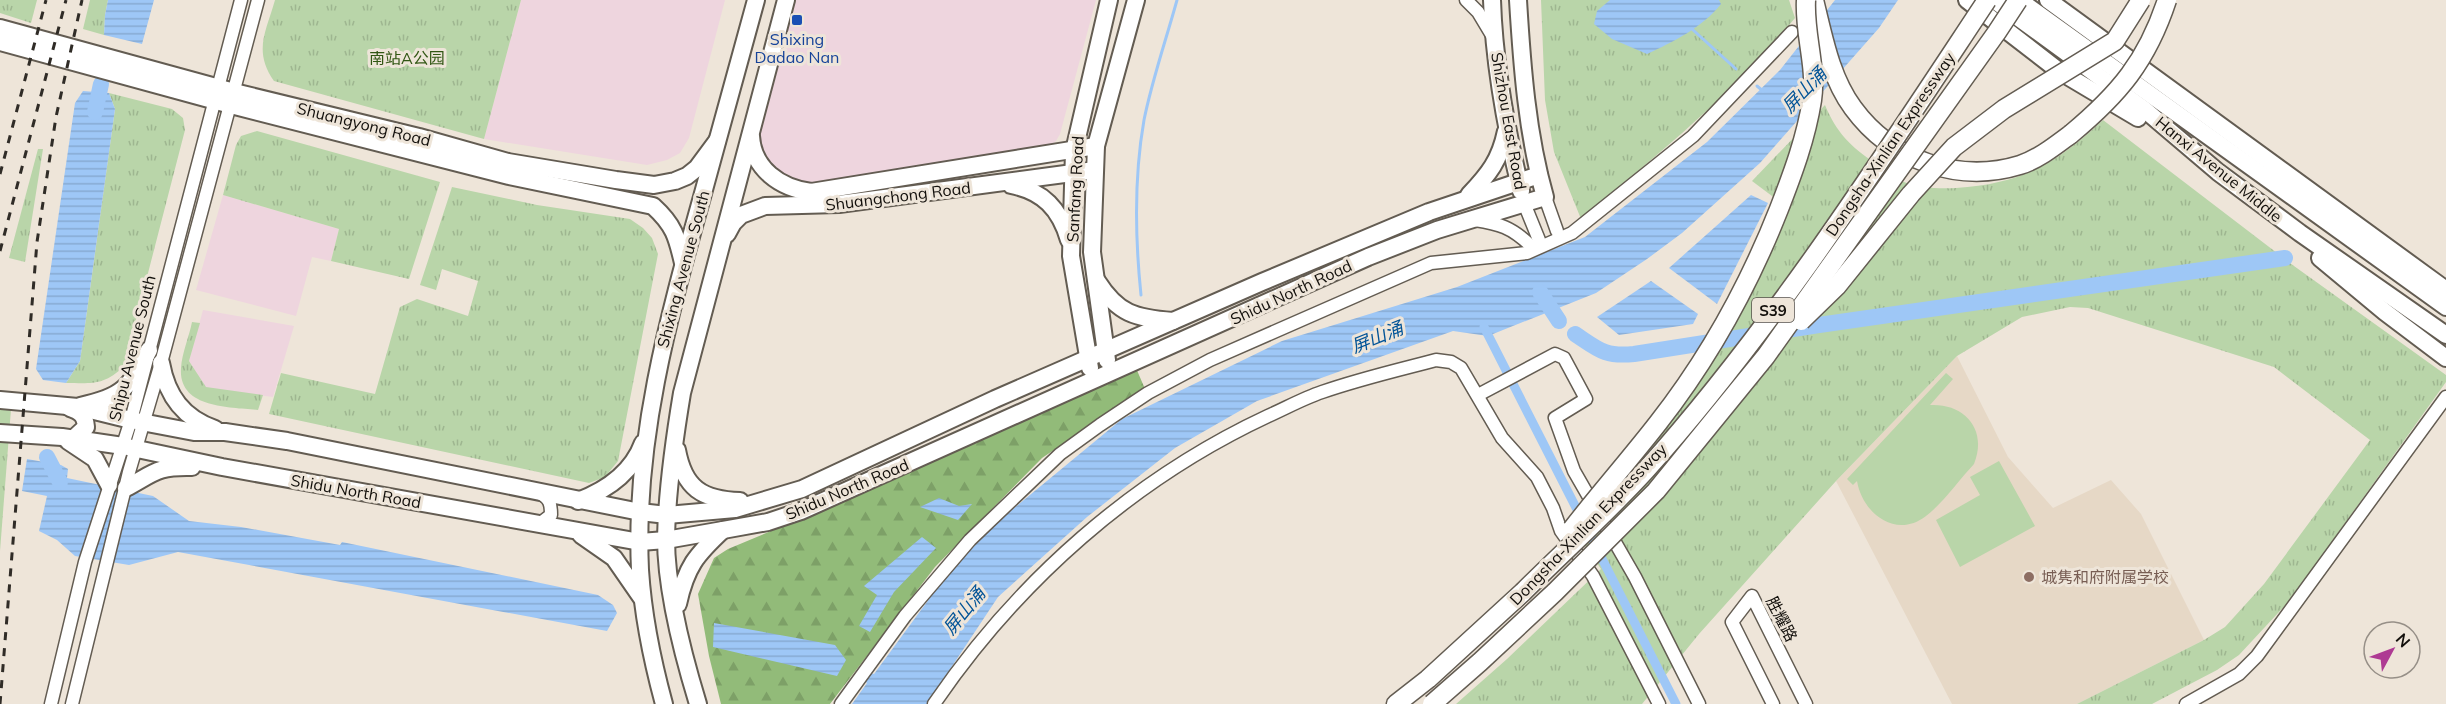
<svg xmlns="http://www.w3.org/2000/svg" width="2446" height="704" font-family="Mulish,'Noto Sans SC',sans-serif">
<defs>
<pattern id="grass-tufts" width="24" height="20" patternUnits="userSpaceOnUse" patternTransform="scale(1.5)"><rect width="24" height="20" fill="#b9d5a9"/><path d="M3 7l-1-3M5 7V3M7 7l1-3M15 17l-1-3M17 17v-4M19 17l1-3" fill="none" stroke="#9eb690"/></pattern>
<pattern id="forest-firs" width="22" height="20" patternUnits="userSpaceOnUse" patternTransform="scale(1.5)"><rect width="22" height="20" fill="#92bb79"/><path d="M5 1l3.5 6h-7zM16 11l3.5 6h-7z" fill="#7da067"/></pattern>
<pattern id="water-rules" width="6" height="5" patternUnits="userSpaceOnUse" patternTransform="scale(1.5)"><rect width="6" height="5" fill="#9ec7f6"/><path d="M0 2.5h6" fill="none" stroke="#87aad2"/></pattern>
</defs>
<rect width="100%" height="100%" fill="#eee5d9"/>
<g fill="#eed5de">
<polygon points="521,0 725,0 689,138 680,153 667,160 647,165 484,139"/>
<polygon points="796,0 1096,0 1060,134 1056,141 1046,148 805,184 785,176 769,162 762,148 760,136"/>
<polygon points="223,195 339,229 331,261 312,257 296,316 196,290"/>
<polygon points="203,310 294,326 273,397 206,388 189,361"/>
</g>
<polygon fill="#e6d8c6" points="1957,356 2008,457 2053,508 2111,480 2141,514 2204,640 2077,704 1952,704 1836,481"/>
<g fill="url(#grass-tufts)">
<polygon points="0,0 37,0 31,23 0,13"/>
<polygon points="90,0 108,0 105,15 104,35 83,29"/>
<path d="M275,0H521L484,139L274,81C253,51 266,32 275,0Z"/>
<path d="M1541,0H1789L1795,18C1732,95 1656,156 1581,219L1554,152L1545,100Z"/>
<path d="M109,93L172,109L183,118L185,130L124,366C104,386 92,383 66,383L80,361L115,109Z"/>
<path d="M1825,105C1836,132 1851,147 1875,163C1883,169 1892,176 1902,181C1916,188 1940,189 1956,188C2021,184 2056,164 2103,120L2294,266L2446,375V382L2290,600L2239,655L2217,670L2152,704H2077L2204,640L2225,627L2264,584L2370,440L2274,367L2088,308L2070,307L2022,317L1957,356L1836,481L1699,634L1642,704H1456L1507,659L1601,569L1569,522C1616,467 1662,412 1702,351C1732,304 1754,250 1776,199L1752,181Z"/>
<polygon points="257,131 440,182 409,279 331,261 339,229 223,195 236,145 241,136"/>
<polygon points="38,149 43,149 25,262 9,258"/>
<polygon points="452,187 537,205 630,219 643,228 652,238 658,254 618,461 605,477 589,483 269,414 281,373 375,394 400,307 417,299 468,316 478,281 442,269 436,290 420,285"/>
<path d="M192,322L200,323L189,361L206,387L263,395L258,410C231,407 178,409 181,368C182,353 189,337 192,322Z"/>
<polygon points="0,407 11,409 0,551"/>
</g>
<polygon fill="url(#forest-firs)" points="1136,368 1145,389 1042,458 935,567 830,704 721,704 709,656 698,594 714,558 728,549 886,483"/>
<g fill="#b9d5a9">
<path d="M1946,373L1953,379L1930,405C1964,403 1988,429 1974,464C1959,480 1943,503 1926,516C1895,540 1862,512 1857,481L1853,485L1847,479Z"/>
<polygon points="1999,461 2035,526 1960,567 1936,520 1980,495 1970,477"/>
</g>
<g fill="url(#water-rules)">
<polygon points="108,0 154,0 142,44 104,35 105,15"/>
<path d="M1610,0H1719L1721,4C1703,27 1673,42 1647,54L1612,39L1594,24L1597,11Z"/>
<polygon points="1835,0 1898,0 1879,28 1760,163 1682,233 1647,259 1596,293 1488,336 1453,331 1257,401 1175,448 1087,517 998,597 927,704 852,704 867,683 862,679 867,672 874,674 968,546 1122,419 1282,341 1457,287 1585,237 1707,142 1780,70"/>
<polygon points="83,91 109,93 115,109 80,361 66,383 43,380 36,369 75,103"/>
<polygon points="1751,195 1768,203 1717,304 1669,268"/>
<polygon points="1651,281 1698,314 1693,324 1619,335 1597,317"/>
<polygon points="27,459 61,465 68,469 67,478 153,496 189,521 241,527 340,545 342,542 598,595 613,605 617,613 607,631 178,552 129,565 75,556 57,540 39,531 47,496 22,491"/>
<polygon points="939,498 959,506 972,504 958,520 920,507"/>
<polygon points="922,537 936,548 894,592 870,632 859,626 877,595 864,586"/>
<polygon points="714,623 835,645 846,660 837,676 713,647"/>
</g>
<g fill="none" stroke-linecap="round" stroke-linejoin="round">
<g stroke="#9ec7f6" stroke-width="3">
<polyline points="1692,29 1736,69"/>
<polyline points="1757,86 1763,91"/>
<path d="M1141,295C1135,237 1134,177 1144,120C1152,80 1166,40 1177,0"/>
</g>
<polyline stroke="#9ec7f6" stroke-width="9" points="1484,327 1676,704"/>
<g stroke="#9ec7f6" stroke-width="16">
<polyline points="95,112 101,84"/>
<polyline points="1540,292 1559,321"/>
<path d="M1575,334C1599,350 1605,357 1634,354L1819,325L2285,258"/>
<polyline points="47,457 60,482"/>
</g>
<defs>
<g id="minor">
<polyline points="1466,0 1478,12 1493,37"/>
<polyline points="1545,197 1557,231"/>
<polyline points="1524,203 1539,240"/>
<path d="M1475,220C1500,224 1511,227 1530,245"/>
<polyline points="1478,395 1555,354 1564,358 1586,399 1555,418 1574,471 1635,577 1699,704"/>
<path d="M538,525L551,515C551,504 550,499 540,493"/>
<polyline points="51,704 85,562 131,420 241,0"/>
<polyline points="72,704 129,472 161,363 258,0"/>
<polyline points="841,704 905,616 970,540 1060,454 1100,425 1148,393 1210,360 1431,263 1527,253 1572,233 1693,136 1792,32"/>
<path d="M934,704C1018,581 1133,479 1268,416C1286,408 1304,398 1322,392C1359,379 1398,370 1436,360L1451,362L1461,368L1502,438L1537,477L1553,508L1561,531L1593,576L1659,704"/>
<polyline points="1773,704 1732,622 1752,596 1806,704"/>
<polyline points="2186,704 2239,674 2257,656 2446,397"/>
</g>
<g id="major">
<path d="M1492,0C1494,64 1506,129 1521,191"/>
<polyline points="1967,0 2059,71 2138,118"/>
<polyline points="1994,0 2145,110 2218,172 2300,233 2446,335"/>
<polyline points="2019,0 2446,307"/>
<polyline points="2048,0 2446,290"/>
<polyline points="0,28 234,92 419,137 508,162 616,180 654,185 675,181 687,176 697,168 717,141"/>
<path d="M0,42L231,105L509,176L653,206C674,225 677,237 683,263"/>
<path d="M751,136C753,169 780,188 811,192L1096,146"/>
<path d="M1011,185C1043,191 1060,209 1069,240"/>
<path d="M1469,195C1489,174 1500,160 1506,131"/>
<polyline points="727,234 733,223 741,215 765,206 839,204 1095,170"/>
<polyline points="2320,258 2385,312 2446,358"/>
<path d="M1097,281C1118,314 1135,318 1173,321"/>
<polyline points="1107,360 1092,252 1096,146 1136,0"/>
<path d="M161,363C167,396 183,418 215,429"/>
<polyline points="1090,368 1071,256 1074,151 1109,0"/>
<polyline points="0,400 78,407 131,420 194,432 225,432 287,441 640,512 667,515 735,509 802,489 995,399 1262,282 1429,212 1539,175"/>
<path d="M80,406C123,397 129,388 149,350"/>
<path d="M70,408C81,412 85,415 86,427L74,438"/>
<path d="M0,433L62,437L123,446L222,467L640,542L666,540L723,530L768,522L801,511L1368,257L1437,230L1545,197C1527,134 1522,66 1518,0"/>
<polyline points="68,441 95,459 109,485"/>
<path d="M677,450C684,488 702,500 740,501"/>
<path d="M126,488C154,473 157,466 192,467"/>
<path d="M578,501C607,490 632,473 643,443"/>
<polyline points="581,535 614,558 641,597"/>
<path d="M678,604C686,567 696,555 723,530"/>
<path d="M664,704C652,660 643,616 640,570C634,442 668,319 702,197C720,131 738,66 756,0"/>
<path d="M698,704C683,655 666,590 666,538C667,490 674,441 682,393L786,0"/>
</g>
<g id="highway">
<path d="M1814,0C1823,36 1830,77 1853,108C1891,160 1958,184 2020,165C2039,159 2056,145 2071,134"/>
<polyline points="1396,704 1428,679 1523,592"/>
</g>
</defs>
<use href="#minor" stroke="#635c52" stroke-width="15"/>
<use href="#major" stroke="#635c52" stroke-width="20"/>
<use href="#highway" stroke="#635c52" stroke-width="21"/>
<use href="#minor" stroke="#fff" stroke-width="12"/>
<use href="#major" stroke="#fff" stroke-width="16"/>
<use href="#highway" stroke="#fff" stroke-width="18"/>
<g stroke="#302c27" stroke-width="3" stroke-dasharray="8 8" stroke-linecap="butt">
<polyline points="0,174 46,0"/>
<polyline points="0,251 66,0"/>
<polyline points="0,704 37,242 56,117 82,0"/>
</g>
<defs>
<g id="highway-bridge">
<path d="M2071,134C2119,94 2147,61 2167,0"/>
<polyline points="1801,321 1837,286 1911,194 1954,147 2004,109 2115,41 2141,0"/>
<path d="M1572,529C1600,493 1630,459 1658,423C1709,358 1749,285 1779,209C1793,173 1806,138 1812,100C1817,67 1804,34 1806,0"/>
<path d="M1523,592C1564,551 1607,513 1646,470C1774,327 1881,160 1987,0"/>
<polyline points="1432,704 1480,662 1555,592 1656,491 1766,356 1997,32 2018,0"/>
</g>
</defs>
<use href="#highway-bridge" stroke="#635c52" stroke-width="21" stroke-linecap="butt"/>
<use href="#highway-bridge" stroke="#fff" stroke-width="18"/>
</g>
<rect fill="#1a4fb4" stroke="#eee5d9" stroke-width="2" x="791" y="14" width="12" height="12" rx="3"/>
<circle fill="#8d6e63" stroke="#eee5d9" stroke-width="2" cx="2029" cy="577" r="6"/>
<g text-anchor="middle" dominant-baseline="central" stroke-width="6" stroke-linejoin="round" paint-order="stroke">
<rect fill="#eee5d9" stroke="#544f49" stroke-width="1.5" x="1752" y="298" width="42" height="24" rx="4.5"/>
<g font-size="15" font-weight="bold" fill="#120f0b">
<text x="1773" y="310">S39</text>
</g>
<g font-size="16" fill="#164399" stroke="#eee5d9">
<text x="797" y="39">Shixing<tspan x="797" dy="18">Dadao Nan</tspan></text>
</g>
<g font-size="16" fill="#325714" stroke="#eee5d9">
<text x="407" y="58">南站A公园</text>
</g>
<g font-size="16" fill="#120f0b" stroke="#eee5d9">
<text transform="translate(1509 121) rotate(80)">Shizhou East Road</text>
<text transform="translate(364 124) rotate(14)">Shuangyong Road</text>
<text transform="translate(1890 144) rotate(-56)">Dongsha-Xinlian Expressway</text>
<text transform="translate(2219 169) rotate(39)">Hanxi Avenue Middle</text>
<text transform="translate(1075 189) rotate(-87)">Sanfang Road</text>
<text transform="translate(898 196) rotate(-7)">Shuangchong Road</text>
<text transform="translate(683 269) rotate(-75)">Shixing Avenue South</text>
<text transform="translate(1291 292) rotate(-25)">Shidu North Road</text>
<text transform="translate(132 348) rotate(-76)">Shipu Avenue South</text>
<text transform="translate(847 489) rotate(-23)">Shidu North Road</text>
<text transform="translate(356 491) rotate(10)">Shidu North Road</text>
<text transform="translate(1588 524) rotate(-46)">Dongsha-Xinlian Expressway</text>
<text transform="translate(1782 619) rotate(63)">胜耀路</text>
</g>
<g font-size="16" fill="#785e54" stroke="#eee5d9" text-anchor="start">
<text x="2041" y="577">城隽和府附属学校</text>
</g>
<g font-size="18" font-style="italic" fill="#015397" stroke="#eee5d9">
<text transform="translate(1804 90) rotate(-46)">屏山涌</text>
<text transform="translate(1377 337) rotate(-22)">屏山涌</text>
<text transform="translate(964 611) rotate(-51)">屏山涌</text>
</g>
</g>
<g transform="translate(2392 650) rotate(49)"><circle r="28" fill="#eee5d9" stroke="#968f87" stroke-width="1.5"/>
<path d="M0-4.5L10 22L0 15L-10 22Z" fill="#ae3a93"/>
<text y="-9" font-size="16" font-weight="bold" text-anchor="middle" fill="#120f0b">N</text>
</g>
</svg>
